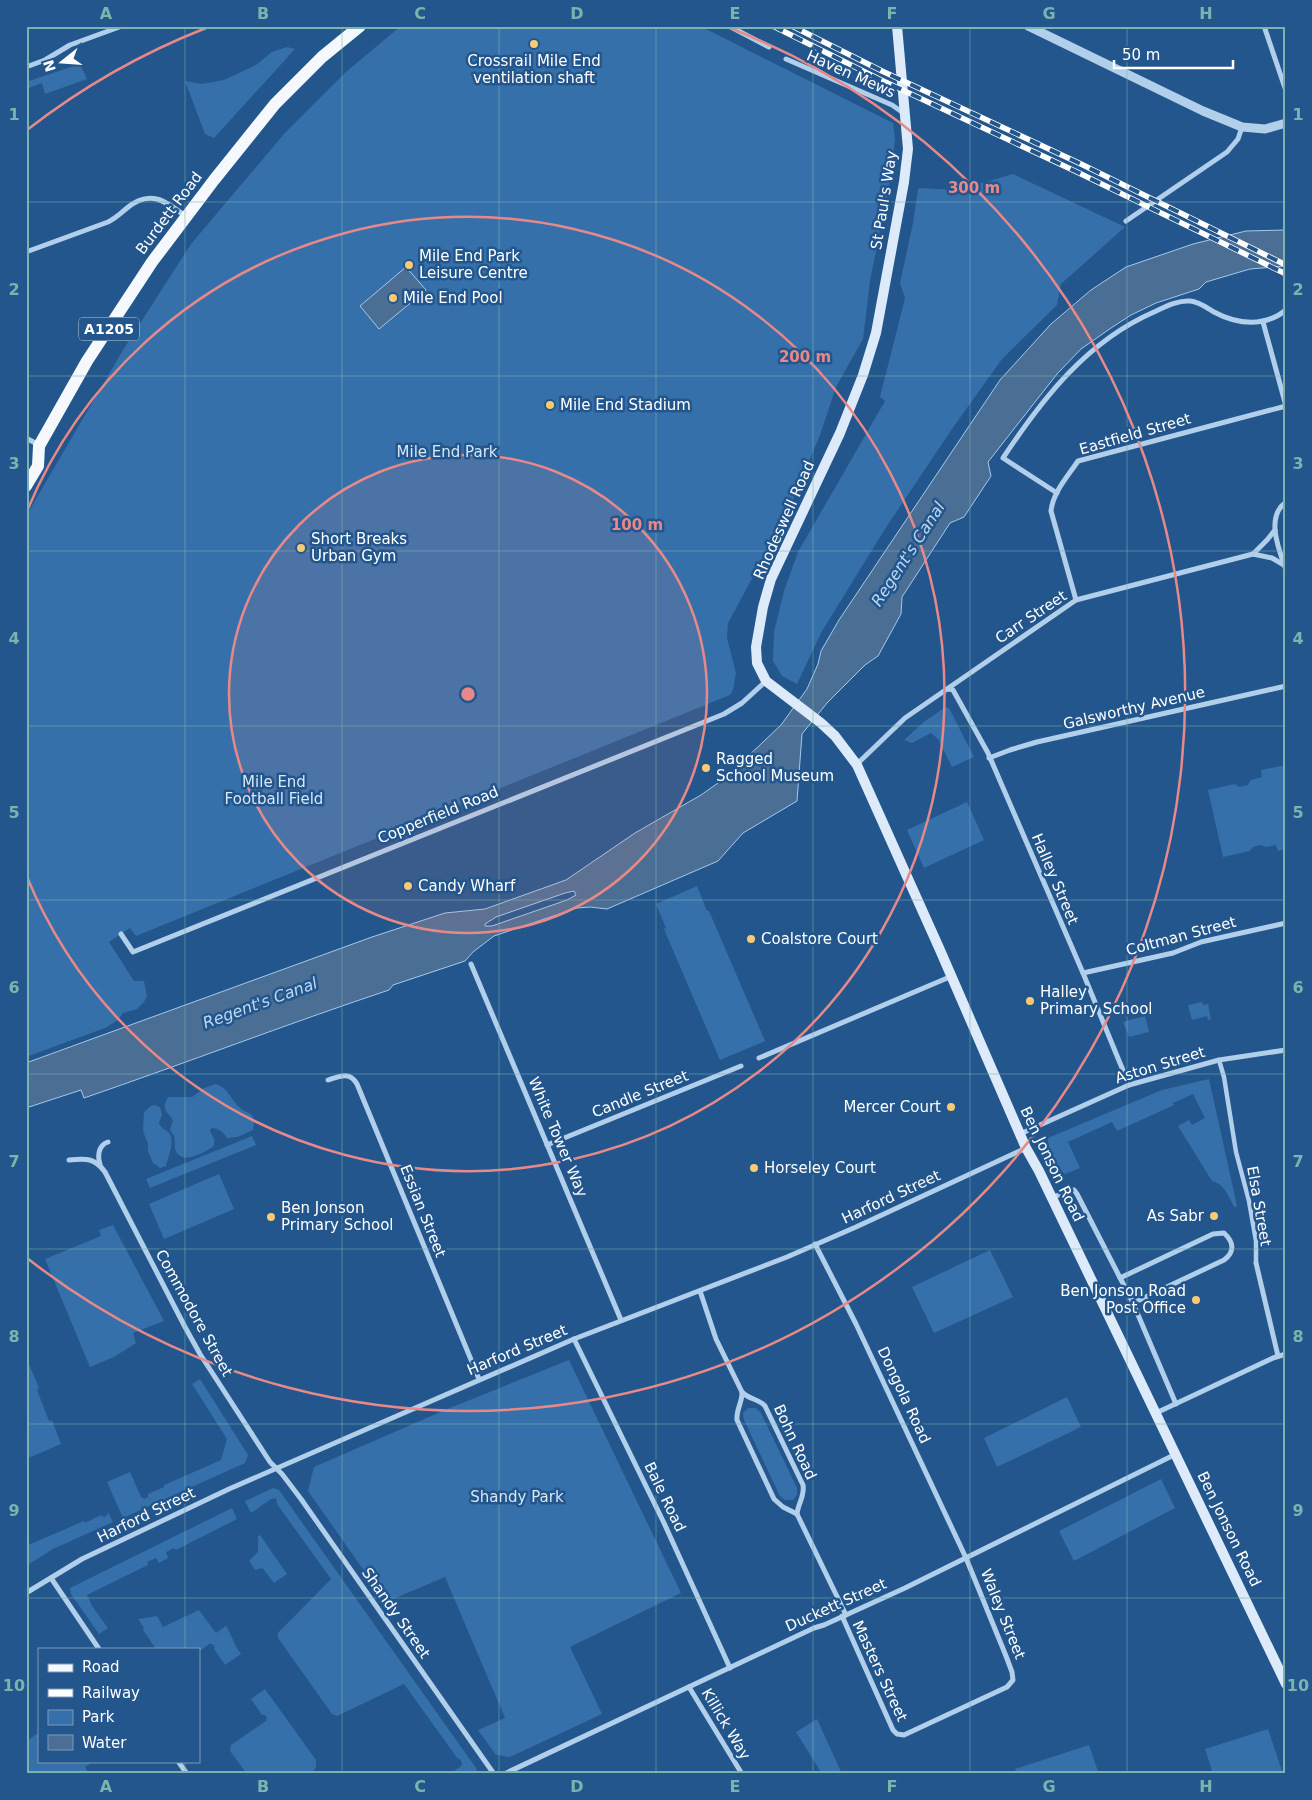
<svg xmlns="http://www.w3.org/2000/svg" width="1312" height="1800" font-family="'DejaVu Sans',sans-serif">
<rect width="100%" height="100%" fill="#22568c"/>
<g fill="#3670aa">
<polygon points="401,26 700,26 893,123 895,140 890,181 870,281 863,339 836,387 820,435 794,498 761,562 728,623 727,638 736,673 733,690 730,695 136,936 130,928 109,942 134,981 144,981 147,996 144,1002 137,1009 123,1013 118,1020 105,1028 26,1057 26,516 123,350 191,244 284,134 347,71"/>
<polygon points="287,47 295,49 214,138 205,134 185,81 202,84 224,80 256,65 272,52"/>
<polygon points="80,64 87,79 45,94 42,83 26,89 26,82"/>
<polygon points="1013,174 1125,227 1061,284 1057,305 1002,359 952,429 885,529 821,633 797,684 782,676 773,661 774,632 784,591 798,552 885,401 880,397 905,298 900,283 913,223 918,190 919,188 958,190"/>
<polygon points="946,707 949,708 974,757 952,767 938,739 931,733 912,743 904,740 925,721"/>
<polygon points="1286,765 1286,849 1278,851 1276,845 1266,847 1261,845 1253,847 1250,851 1223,857 1208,790 1235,784 1239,787 1248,785 1251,780 1262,777 1261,770"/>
<polygon points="967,802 984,840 924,868 907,830"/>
<polygon points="697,886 707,911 709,911 765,1041 720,1060 664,929 666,928 656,904"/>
<polygon points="1202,1002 1203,1005 1208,1004 1211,1019 1208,1020 1207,1016 1192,1020 1188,1005"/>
<polygon points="1145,1016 1149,1032 1129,1037 1123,1022"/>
<path d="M1209,1079L1237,1206L1235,1207L1233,1205C1228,1195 1224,1184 1212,1181L1178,1126L1189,1120L1192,1125L1205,1118L1193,1094L1173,1103L1174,1105L1117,1131L1112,1122L1068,1142L1080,1168L1065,1174C1057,1168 1046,1147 1048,1138L1162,1090Z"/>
<path d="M216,1084C227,1087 231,1099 239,1107C242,1111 248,1112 252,1115L254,1122L253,1130L238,1137L227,1138C224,1133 219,1128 211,1128L210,1131L214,1139V1146C206,1152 184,1164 177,1153C173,1148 176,1141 174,1136C174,1136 170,1130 170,1129L173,1121C169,1111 160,1112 168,1097H192L204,1088Z"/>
<path d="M155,1105L160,1107L162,1115L159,1123C161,1128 163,1128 167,1131C177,1139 168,1156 166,1166L160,1168L153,1163L148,1151V1144L143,1131L144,1112L151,1106Z"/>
<polygon points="252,1136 256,1145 150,1188 146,1179"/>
<polygon points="219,1174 234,1209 164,1239 149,1204"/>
<polygon points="113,1225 164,1321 133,1333 136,1343 114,1357 90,1367 45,1259 101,1236 99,1230"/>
<polygon points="990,1250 1013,1297 934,1333 912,1287"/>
<polygon points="26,1357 39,1388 37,1390 49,1421 52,1420 61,1444 26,1459"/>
<polygon points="569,1360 681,1593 570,1647 602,1714 510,1757 496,1755 478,1730 505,1718 445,1577 386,1602 308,1491 314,1467 445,1410"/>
<polygon points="200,1379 248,1455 245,1463 123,1518 107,1482 130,1472 141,1497 144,1499 148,1497 148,1494 164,1487 164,1485 221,1460 227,1439 192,1384"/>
<polygon points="1067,1397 1081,1427 997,1467 984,1438"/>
<polygon points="748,1408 756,1408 761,1413 797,1488 797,1495 793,1500 785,1500 780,1496 744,1420 743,1413"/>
<polygon points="1161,1479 1175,1508 1074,1561 1059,1531"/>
<polygon points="273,1488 279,1490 476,1768 477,1771 475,1774 450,1774 461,1766 462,1763 460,1759 458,1759 404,1684 337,1716 332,1714 278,1638 278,1633 331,1579 277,1504 276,1498 271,1499 251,1513 245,1501"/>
<polygon points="232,1508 237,1519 176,1550 174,1548 166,1552 168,1558 159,1563 156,1558 147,1562 148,1565 87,1595 92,1606 108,1628 99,1634 71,1594 70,1588"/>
<polygon points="108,1512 113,1522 53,1549 26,1566 26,1546 84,1521 85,1523 101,1515 104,1517 107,1515"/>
<polygon points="260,1535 287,1574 274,1583 264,1570 262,1568 255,1570 249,1561 258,1552 258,1536"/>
<path d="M199,1610L216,1633L226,1626C232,1635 234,1645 241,1654L225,1665L214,1649L215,1647L212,1644H209L199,1652V1649H156L143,1630L144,1628L138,1619L157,1616L163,1627Z"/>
<polygon points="265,1689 316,1760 316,1767 312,1774 247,1774 230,1751 231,1745 266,1721 267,1718 265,1715 262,1715 251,1699"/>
<polygon points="817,1719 842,1774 822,1774 796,1732"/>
<polygon points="1268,1729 1283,1774 1213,1774 1205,1749"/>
<polygon points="39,1732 39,1761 93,1761 85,1767 89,1774 26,1774 26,1742"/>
<polygon points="1089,1745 1099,1774 1017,1774 1015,1769"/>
</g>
<g fill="#4a6e94" stroke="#a5c9ec" fill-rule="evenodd">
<path d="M1286,230V266L1250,269L1206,282L1199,289L1156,303L1131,315L1111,328L1081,349L1057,374L988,462L991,476L964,517L950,523L902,597L901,614L878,656L865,665L827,703L802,734L797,801L743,833L718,861L607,909L590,907L577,908L494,936L473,952L465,961L393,985L389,990C287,1024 186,1063 84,1098L81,1090L26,1108V1063L372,937L445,913L485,909L566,880L635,833L701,795L725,778L781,725L807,689L818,664L821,651L839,620L1000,380L1051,324L1091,290L1126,267L1193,244L1246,231ZM574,891L576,895L567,900L492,926H485V924L496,917L565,893Z"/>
<polygon points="406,267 426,290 379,329 360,306"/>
</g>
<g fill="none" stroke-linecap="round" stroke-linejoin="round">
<polyline stroke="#b1ceeb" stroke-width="4.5" points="1219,1060 1224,1077 1236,1152 1249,1201 1256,1241 1256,1263"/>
<g stroke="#b1ceeb" stroke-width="5">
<polyline points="729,26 769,47"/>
<polyline points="1264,26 1285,88"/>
<polyline points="786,59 892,105 905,114"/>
<polyline points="26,67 45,60 70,45 122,26"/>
<polyline points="1126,221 1227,152 1238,139 1242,127"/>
<path d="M26,252L108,222C116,218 121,213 127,208C150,189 166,201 185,216"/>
<polyline points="1263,322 1286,406"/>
<polyline points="26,438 39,445"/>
<path d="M1057,493L1003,458C1042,399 1087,341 1154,312C1165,307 1178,300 1190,301C1200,302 1207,308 1214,312C1238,325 1265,327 1286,310"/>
<path d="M1286,502C1265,517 1279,550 1286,570"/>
<polyline points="1253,554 1267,540 1275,530"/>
<path d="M1076,600L1051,511C1053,492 1068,476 1078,461L1286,406"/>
<polyline points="948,689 953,690 988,753 1083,973 1129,1085"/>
<polyline points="989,758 1010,750 1037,742 1286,686"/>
<polyline points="857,764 905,718 1076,600 1253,554 1272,558 1284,565"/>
<polyline points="121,934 133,952 724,714 742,703 766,681"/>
<polyline points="471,964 621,1320"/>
<polyline points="1083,973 1173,953 1201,942 1286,923"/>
<polyline points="759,1058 952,976"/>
<path d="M328,1080C340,1076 350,1071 357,1084L479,1379"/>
<polyline points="1020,1134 1129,1085 1219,1060 1286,1050"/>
<polyline points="547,1145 741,1066"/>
<path d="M69,1160C86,1158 95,1158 105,1172L185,1327L200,1354L270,1462L282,1474L301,1499L494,1774"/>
<path d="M100,1164C97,1155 99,1145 108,1142"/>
<polyline points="1052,1198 1069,1190 1074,1190 1077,1194 1133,1303 1176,1404"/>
<polyline points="815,1244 856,1324 966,1558 1006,1656 1012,1672 1013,1680 1007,1687 904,1735 897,1734 893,1730 842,1616"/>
<polyline points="1256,1263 1278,1356"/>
<path d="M1120,1278L1213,1234L1224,1233C1234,1242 1235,1252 1224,1260L1133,1303"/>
<path d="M700,1291L716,1339L742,1392C749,1400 758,1398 765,1406L803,1485C805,1496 798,1503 797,1514"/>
<polyline points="574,1339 664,1523 730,1668"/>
<path d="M742,1393C742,1403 736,1410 737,1420L774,1499L783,1507L797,1514L846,1615"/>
<polyline points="1156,1413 1273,1358 1286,1354"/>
<polyline points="51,1578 99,1649"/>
<polyline points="26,1593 82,1559 229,1489 574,1339 787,1257 856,1227 1026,1148"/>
<polyline points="689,1687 742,1774"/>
<polyline points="178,1761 187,1774"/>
<polyline points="504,1774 814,1628 824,1625 905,1588 1176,1454"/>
</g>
<polyline stroke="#b1ceeb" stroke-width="9" points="1028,26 1203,111 1242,127 1265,129 1286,123"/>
<polyline stroke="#dceaf9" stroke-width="10" points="897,26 908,149 904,182 876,333 863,375 840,433 771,579 763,607 756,647 757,663 766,681 821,723 835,736 857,765 940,950 1026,1148 1039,1171 1286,1684"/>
<polyline stroke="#f5f9fe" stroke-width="12" points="26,486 38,466 39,446 87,361 152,262 214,180 275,104 322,57 360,26"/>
<defs>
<g id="rail">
<polyline points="773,26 879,79 1077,172 1286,274"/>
<polyline points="792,26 882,71 1081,164 1286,265"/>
</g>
</defs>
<use href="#rail" stroke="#fff" stroke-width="5.5"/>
<use href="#rail" stroke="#22568c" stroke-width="4" stroke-dasharray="11" stroke-linecap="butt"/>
</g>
<path fill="none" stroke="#7bb4af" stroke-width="1" stroke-opacity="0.55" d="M185,26V1649M342,26V1774M499,26V1774M656,26V1774M813,26V1774M970,26V1774M1127,26V1774M26,202H1286M26,376H1286M26,551H1286M26,726H1286M26,900H1286M26,1074H1286M26,1249H1286M26,1424H1286M26,1598H1286M185,1761V1774"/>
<circle cx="468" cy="694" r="239" fill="#e88989" fill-opacity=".12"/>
<g fill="none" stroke="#e88989" stroke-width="2.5">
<circle cx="468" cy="694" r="239"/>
<path d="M27 511A477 477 0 1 1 27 877"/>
<path d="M27 130A716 716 0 0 1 206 28M730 28A716 716 0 1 1 27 1258"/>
</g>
<g fill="#f7ca73" stroke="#22568c" stroke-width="2">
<circle cx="534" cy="44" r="5"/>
<circle cx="409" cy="265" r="5"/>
<circle cx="393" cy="298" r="5"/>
<circle cx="550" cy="405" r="5"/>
<circle cx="301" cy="548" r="5"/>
<circle cx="706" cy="768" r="5"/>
<circle cx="408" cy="886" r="5"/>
<circle cx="751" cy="939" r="5"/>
<circle cx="1030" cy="1001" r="5"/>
<circle cx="951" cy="1107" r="5"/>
<circle cx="754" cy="1168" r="5"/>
<circle cx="1214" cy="1216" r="5"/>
<circle cx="271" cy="1217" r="5"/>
<circle cx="1196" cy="1300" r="5"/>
</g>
<g text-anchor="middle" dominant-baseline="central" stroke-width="5" stroke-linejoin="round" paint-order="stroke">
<rect fill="#22568c" stroke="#bdccdc" stroke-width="1" x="79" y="317.5" width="60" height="23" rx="4"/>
<g font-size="14" font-weight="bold" fill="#fff">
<text x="109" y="329">A1205</text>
</g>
<g font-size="15" fill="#fff" stroke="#22568c" text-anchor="start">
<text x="534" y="61" text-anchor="middle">Crossrail Mile End<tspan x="534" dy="17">ventilation shaft</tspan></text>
<text x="419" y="256">Mile End Park<tspan x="419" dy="17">Leisure Centre</tspan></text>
<text x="403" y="298">Mile End Pool</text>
<text x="560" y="405">Mile End Stadium</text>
<text x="311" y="539">Short Breaks<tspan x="311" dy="17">Urban Gym</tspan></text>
<text x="716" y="759">Ragged<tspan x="716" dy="17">School Museum</tspan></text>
<text x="418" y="886">Candy Wharf</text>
<text x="761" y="939">Coalstore Court</text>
<text x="1040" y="992">Halley<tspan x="1040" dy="17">Primary School</tspan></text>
<text x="941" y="1107" text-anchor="end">Mercer Court</text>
<text x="764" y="1168">Horseley Court</text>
<text x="281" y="1208">Ben Jonson<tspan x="281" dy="17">Primary School</tspan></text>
<text x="1204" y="1216" text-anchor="end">As Sabr</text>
<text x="1186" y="1291" text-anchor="end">Ben Jonson Road<tspan x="1186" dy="17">Post Office</tspan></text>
</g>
<g font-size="15" fill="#fff" stroke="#22568c">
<text transform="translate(851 74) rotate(24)">Haven Mews</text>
<text transform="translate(884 200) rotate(-81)">St Paul's Way</text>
<text transform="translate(169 213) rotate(-53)">Burdett Road</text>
<text transform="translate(1135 434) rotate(-16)">Eastfield Street</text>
<text transform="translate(784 520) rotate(-66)">Rhodeswell Road</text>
<text transform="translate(1031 617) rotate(-34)">Carr Street</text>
<text transform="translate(1134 708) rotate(-13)">Galsworthy Avenue</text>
<text transform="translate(438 815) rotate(-22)">Copperfield Road</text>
<text transform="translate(1055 879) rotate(67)">Halley Street</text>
<text transform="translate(1181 936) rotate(-15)">Coltman Street</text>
<text transform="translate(1160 1065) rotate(-17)">Aston Street</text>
<text transform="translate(640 1094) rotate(-22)">Candle Street</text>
<text transform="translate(558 1137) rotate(67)">White Tower Way</text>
<text transform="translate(1052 1164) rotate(64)">Ben Jonson Road</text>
<text transform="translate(891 1197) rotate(-25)">Harford Street</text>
<text transform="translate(1259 1206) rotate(80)">Elsa Street</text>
<text transform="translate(423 1211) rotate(68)">Essian Street</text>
<text transform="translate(194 1313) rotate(61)">Commodore Street</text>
<text transform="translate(517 1350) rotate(-23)">Harford Street</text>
<text transform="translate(904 1395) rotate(65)">Dongola Road</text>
<text transform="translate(795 1442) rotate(65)">Bohn Road</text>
<text transform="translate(665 1497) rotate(64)">Bale Road</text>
<text transform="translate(146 1515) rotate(-26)">Harford Street</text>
<text transform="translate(1229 1529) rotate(64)">Ben Jonson Road</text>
<text transform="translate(836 1605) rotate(-24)">Duckett Street</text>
<text transform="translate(396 1613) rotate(55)">Shandy Street</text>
<text transform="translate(1003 1614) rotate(68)">Waley Street</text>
<text transform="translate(880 1671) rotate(65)">Masters Street</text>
<text transform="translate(726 1724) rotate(59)">Killick Way</text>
</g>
<g font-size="15" fill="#d6e7f8" stroke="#22568c">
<text x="447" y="452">Mile End Park</text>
<text x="274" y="782">Mile End<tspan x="274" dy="17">Football Field</tspan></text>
<text x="517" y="1497">Shandy Park</text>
</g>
<g font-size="16" font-style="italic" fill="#bdd8f2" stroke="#22568c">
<text transform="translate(908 554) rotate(-57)">Regent's Canal</text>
<text transform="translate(260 1003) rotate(-20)">Regent's Canal</text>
</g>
</g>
<circle cx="468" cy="694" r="8" fill="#e88989" stroke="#22568c" stroke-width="2.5"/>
<g font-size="15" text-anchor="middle" font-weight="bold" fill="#e88989" stroke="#22568c" stroke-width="5" stroke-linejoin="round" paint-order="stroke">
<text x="974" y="193">300 m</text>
<text x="805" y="362">200 m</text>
<text x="637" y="530">100 m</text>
</g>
<rect width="1312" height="1800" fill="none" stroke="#22568c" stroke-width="55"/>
<rect x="38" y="1648" width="162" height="115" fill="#22568c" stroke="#7a9aba"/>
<rect x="48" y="1664" width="25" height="8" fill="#f5f9fe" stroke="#7a9aba"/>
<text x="82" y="1672" font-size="15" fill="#ffffff">Road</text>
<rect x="48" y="1689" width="25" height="8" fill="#ffffff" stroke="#7a9aba"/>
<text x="82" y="1698" font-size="15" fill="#ffffff">Railway</text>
<rect x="48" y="1710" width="25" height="15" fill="#3670aa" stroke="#7a9aba"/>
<text x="82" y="1722" font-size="15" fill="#ffffff">Park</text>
<rect x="48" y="1735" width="25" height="15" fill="#4a6e94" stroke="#7a9aba"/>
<text x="82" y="1748" font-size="15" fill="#ffffff">Water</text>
<g transform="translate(62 62) rotate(253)" stroke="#22568c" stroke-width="4" paint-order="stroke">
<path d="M0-4L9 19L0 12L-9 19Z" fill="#ffffff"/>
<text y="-8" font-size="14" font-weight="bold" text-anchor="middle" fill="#ffffff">N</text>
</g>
<path d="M1114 60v8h119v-8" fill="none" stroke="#ffffff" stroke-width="2.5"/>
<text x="1122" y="60" font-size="15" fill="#ffffff" stroke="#22568c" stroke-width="4" paint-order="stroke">50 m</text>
<rect x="28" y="28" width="1256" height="1744" fill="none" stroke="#7bb4af" stroke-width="2"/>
<g font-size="16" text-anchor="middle" font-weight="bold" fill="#7bb4af">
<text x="106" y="19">A</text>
<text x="263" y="19">B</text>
<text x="420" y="19">C</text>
<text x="577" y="19">D</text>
<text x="735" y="19">E</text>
<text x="892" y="19">F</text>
<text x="1049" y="19">G</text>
<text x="1206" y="19">H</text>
<text x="14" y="120">1</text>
<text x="1298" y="120">1</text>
<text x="14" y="295">2</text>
<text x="1298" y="295">2</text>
<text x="14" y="469">3</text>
<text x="1298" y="469">3</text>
<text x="14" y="644">4</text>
<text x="1298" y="644">4</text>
<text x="14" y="818">5</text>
<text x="1298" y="818">5</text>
<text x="14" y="993">6</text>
<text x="1298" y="993">6</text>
<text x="14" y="1167">7</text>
<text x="1298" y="1167">7</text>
<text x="14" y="1342">8</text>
<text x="1298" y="1342">8</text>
<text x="14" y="1516">9</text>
<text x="1298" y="1516">9</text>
<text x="14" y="1691">10</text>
<text x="1298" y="1691">10</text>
<text x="106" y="1792">A</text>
<text x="263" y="1792">B</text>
<text x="420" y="1792">C</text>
<text x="577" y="1792">D</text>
<text x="735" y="1792">E</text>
<text x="892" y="1792">F</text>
<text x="1049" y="1792">G</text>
<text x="1206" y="1792">H</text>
</g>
</svg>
